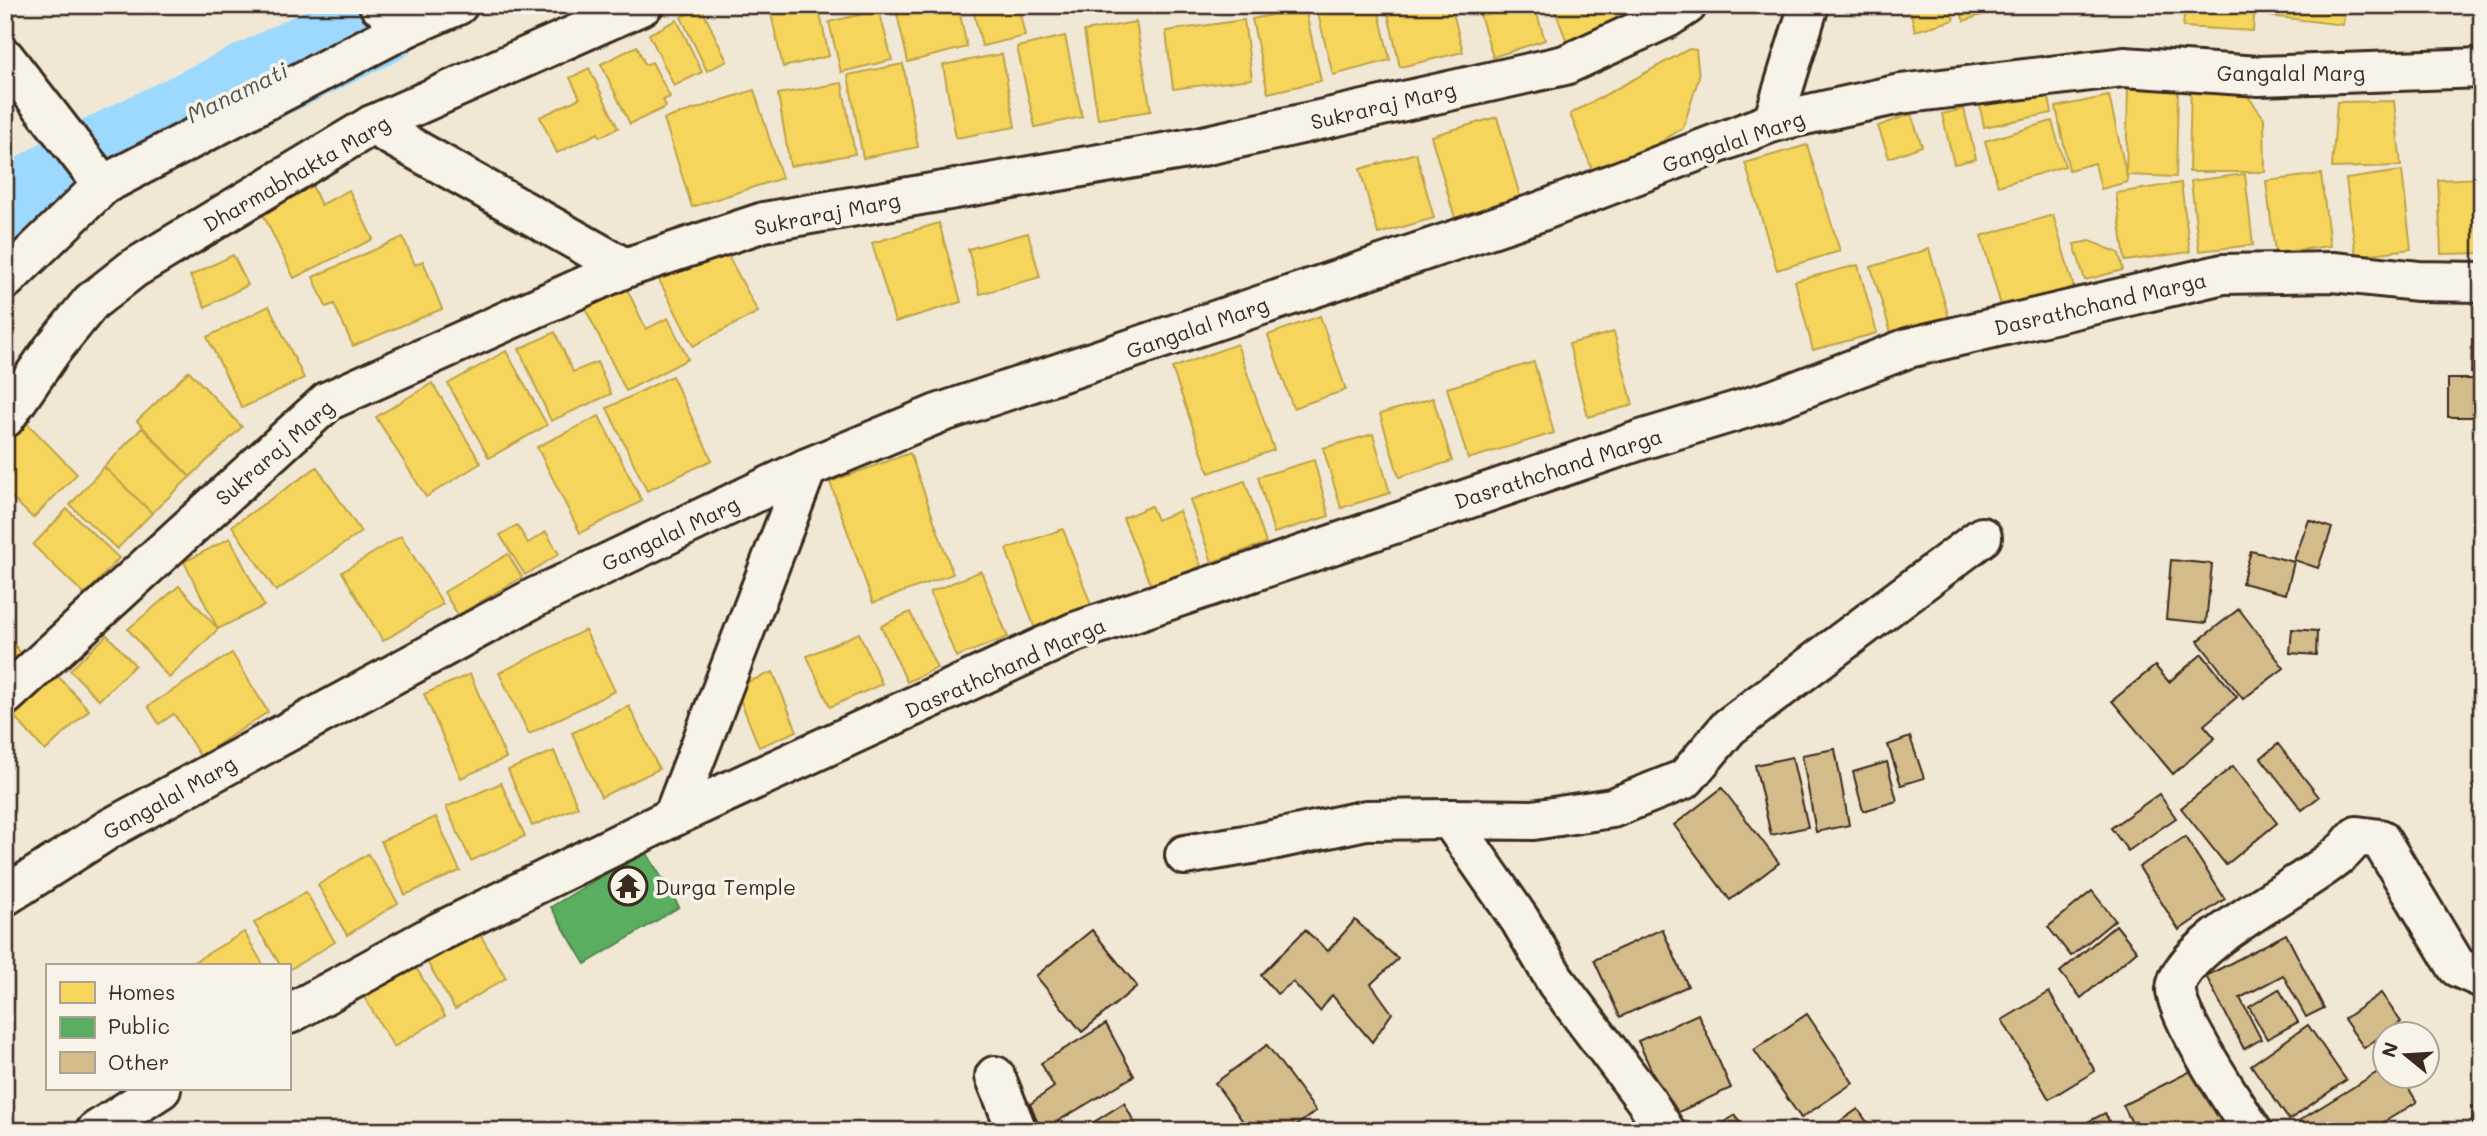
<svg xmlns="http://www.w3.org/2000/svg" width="2487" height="1136" font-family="Mali,sans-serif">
<rect width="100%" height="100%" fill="#f0e8d5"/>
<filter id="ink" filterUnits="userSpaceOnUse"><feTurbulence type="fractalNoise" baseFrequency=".0143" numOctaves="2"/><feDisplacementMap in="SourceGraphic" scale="14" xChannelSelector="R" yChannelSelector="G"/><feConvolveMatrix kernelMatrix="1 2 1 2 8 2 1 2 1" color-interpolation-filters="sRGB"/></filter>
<g filter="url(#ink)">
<g fill="#f6d55c" stroke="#bea249" stroke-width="2">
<polygon points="769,5 818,5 829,56 783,67"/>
<polygon points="895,5 958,5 967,47 908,62"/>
<polygon points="972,5 1018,5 1025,36 982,46"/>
<polygon points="1335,5 1377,5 1390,60 1333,75 1317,10"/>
<polygon points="1386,5 1451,5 1463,52 1400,67"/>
<polygon points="1477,5 1534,5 1545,40 1493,57"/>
<polygon points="1553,5 1619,5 1625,19 1567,42"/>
<polygon points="1909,5 1950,5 1954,20 1915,31"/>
<polygon points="1958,5 2010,5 1964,21"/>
<polygon points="2185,5 2255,5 2253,31 2183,27"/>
<polygon points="2271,5 2345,5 2343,25 2269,16"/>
<polygon points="701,7 727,61 707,71 681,17"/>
<polygon points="1305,8 1321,81 1268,93 1252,19"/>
<polygon points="879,10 892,60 841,72 829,22"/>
<polygon points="677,20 702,72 674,86 649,34"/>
<polygon points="1244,20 1252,79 1173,89 1166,31"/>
<polygon points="1136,22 1151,111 1098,119 1084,31"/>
<polygon points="1065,36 1082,117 1035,127 1017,47"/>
<polygon points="637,46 645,65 652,62 670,97 663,100 666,107 630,124 601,64"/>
<polygon points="1689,49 1696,50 1699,77 1683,128 1597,181 1570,114"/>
<polygon points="1002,54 1015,127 956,138 943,65"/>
<polygon points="903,64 918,147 863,158 848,75"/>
<polygon points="589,68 618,128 600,137 598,133 557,153 540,117 580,98 570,78"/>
<polygon points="2191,78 2241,87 2264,118 2265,172 2189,172"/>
<polygon points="842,83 855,154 790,166 778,94"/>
<polygon points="2046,83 2052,113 1984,127 1978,96"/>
<polygon points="2128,89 2178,89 2176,177 2126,175"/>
<polygon points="754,90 782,178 692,207 664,119"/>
<polygon points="2109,96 2128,182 2101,189 2095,163 2069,170 2056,107"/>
<polygon points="2394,101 2401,166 2332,168 2337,102"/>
<polygon points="1964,109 1976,159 1954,164 1942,114"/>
<polygon points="1911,114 1922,146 1889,158 1878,126"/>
<polygon points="1497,117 1524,210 1459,232 1431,136"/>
<polygon points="2052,121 2065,166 1998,186 1985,141"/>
<polygon points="1807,145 1840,251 1777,270 1745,163"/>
<polygon points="1416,153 1434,218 1378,234 1360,169"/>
<polygon points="2402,171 2411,249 2356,256 2346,179"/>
<polygon points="2245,174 2253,245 2199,251 2191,181"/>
<polygon points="2321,174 2330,246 2275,253 2266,181"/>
<polygon points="307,175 321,205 349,190 373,239 294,278 256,200"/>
<polygon points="2482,178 2482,253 2441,254 2438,180"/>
<polygon points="2181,183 2190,252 2125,261 2116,193"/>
<polygon points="2053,215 2074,288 2002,309 1981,236"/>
<polygon points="939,223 961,302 895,322 872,243"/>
<polygon points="1028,233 1040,277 980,294 968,249"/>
<polygon points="403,237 415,265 423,261 442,309 353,346 334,304 326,307 313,277"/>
<polygon points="2090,241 2119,253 2123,270 2085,280 2074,244"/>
<polygon points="721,242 758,312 693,346 657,276"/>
<polygon points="1929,249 1952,328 1895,346 1871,267"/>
<polygon points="233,255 248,285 205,307 190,276"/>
<polygon points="1858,265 1877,333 1813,350 1795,281"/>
<polygon points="626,287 646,329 668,318 688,359 626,391 585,308"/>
<polygon points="269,306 304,378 242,408 207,337"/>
<polygon points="1320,316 1346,390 1293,408 1268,335"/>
<polygon points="555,332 573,372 597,362 611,394 551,421 519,349"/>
<polygon points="1614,332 1633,405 1588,417 1569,344"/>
<polygon points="1237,344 1274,450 1209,473 1172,368"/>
<polygon points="506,351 547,425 489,458 448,384"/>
<polygon points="1534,362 1554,433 1468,459 1447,388"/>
<polygon points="189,371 242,427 190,477 137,421"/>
<polygon points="672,376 712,460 647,491 607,408"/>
<polygon points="432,383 481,463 426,497 376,417"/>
<polygon points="1433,398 1452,461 1399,477 1380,414"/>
<polygon points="599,416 642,501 580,533 537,447"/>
<polygon points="26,422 77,474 33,518 5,491 5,443"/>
<polygon points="142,428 190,477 152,513 104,467"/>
<polygon points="1373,434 1390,493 1341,508 1323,448"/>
<polygon points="910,453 953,574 873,603 830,482"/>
<polygon points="1314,460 1329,516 1274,533 1258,477"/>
<polygon points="104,467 152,513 117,549 70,505"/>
<polygon points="317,467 361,532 276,591 232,526"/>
<polygon points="1245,481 1266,543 1212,562 1190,500"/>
<polygon points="1151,506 1157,520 1179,511 1201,566 1151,586 1123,518"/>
<polygon points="67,509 119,558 85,595 33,545"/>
<polygon points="517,525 528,543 546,532 559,554 525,575 500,535"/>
<polygon points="1063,529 1095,616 1038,637 1006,549"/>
<polygon points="401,536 443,604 383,641 342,572"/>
<polygon points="230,538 264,606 218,629 184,562"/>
<polygon points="508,554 522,577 458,615 444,592"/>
<polygon points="981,571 1008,637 956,657 930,592"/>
<polygon points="179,586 218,629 169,678 128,629"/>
<polygon points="910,612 937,668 907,682 881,626"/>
<polygon points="585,630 615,691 529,734 499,673"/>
<polygon points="5,633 23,656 5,670"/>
<polygon points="859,633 882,684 830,707 807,656"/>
<polygon points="107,635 135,665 99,700 70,670"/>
<polygon points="232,653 268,712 200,756 174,714 159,724 148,706"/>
<polygon points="773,672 797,731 759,747 735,687"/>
<polygon points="470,674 506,758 461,778 424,694"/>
<polygon points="57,675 89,710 45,751 14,716"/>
<polygon points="629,706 659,769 601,797 572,733"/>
<polygon points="554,751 578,807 532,826 508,770"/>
<polygon points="501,783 525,836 471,861 446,807"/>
<polygon points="436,817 460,871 405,895 381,841"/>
<polygon points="368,854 398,903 347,935 318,885"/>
<polygon points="306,892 335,942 289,970 289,966 281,966 254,923"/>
<polygon points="476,928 506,978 455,1009 426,960"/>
<polygon points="244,932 264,966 194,966 192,963"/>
<polygon points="415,966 445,1016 394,1047 364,997"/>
</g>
<polygon fill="#5aae61" stroke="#51864d" stroke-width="2" points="645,850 679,907 585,964 551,907"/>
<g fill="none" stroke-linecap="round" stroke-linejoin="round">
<g stroke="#9dd9fe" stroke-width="86">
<polyline points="92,163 381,21"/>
<polyline points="5,241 44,191 77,171"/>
</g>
</g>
<g fill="#d3bb8a" stroke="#3b2a1e" stroke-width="2">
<polygon points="2472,339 2482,340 2482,373 2471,373"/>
<rect x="2448" y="379" width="34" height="38"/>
<polygon points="2309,520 2332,528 2318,568 2294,560"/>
<polygon points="2251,551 2294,562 2286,594 2242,583"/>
<polygon points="2171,560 2212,564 2206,623 2166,619"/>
<polygon points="2239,609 2284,668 2243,699 2198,641"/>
<polygon points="2292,629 2317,631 2316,655 2290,653"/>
<polygon points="2202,654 2237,697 2204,725 2215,738 2173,774 2112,701 2155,666 2169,682"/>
<polygon points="1910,737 1924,778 1901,785 1888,745"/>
<polygon points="2278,744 2319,797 2302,810 2261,758"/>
<polygon points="1835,749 1849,825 1816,832 1802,755"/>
<polygon points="1792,757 1808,827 1771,835 1755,765"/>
<polygon points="1887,762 1897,801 1863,811 1853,772"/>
<polygon points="2233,766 2277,823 2226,865 2181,808"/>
<polygon points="2482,778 2482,798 2472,786"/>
<polygon points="1722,788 1779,863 1730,900 1674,825"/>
<polygon points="2159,794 2176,818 2128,851 2111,828"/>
<polygon points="2185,837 2225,899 2179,930 2139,867"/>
<polygon points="2092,891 2115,920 2071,956 2048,927"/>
<polygon points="1355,920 1398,959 1371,984 1392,1013 1372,1042 1332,995 1320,1011 1293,982 1277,994 1261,975 1305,930 1328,951"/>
<polygon points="2116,925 2137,951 2081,998 2060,972"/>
<polygon points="1662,929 1688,986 1620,1017 1594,960"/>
<polygon points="1092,930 1137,986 1082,1032 1036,976"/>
<polygon points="2286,934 2324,1008 2306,1017 2283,975 2240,998 2261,1039 2244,1049 2206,976"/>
<polygon points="2279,989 2298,1022 2267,1039 2249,1007"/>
<polygon points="2049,992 2095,1071 2049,1099 2002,1020"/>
<polygon points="2381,993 2401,1022 2364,1048 2344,1019"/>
<polygon points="1698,1014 1731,1088 1672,1115 1638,1041"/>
<polygon points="1807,1014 1853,1083 1801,1118 1754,1050"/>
<polygon points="1106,1024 1134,1076 1041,1131 1030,1104 1054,1087 1041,1063"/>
<polygon points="2308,1025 2346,1080 2289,1120 2251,1065"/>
<polygon points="1267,1045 1316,1111 1289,1131 1250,1131 1215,1083"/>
<polygon points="2203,1065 2236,1131 2136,1131 2123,1105"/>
<polygon points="2386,1067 2386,1076 2401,1076 2417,1102 2369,1131 2307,1131 2300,1120"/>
<polygon points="1124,1103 1139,1131 1080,1131"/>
<rect x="2472" y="1106" width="10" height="25"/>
<polygon points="1858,1109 1873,1131 1826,1131"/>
<polygon points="2105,1113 2114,1131 2070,1131"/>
<polygon points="1735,1115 1745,1131 1711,1131"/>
</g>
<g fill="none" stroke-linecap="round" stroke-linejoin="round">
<defs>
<g id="minor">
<polyline points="379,5 409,26"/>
<polyline points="5,58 103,185"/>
<polyline points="1773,122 1809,5"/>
<polyline points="372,125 625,268"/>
<polyline points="5,280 103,185 409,26 458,5"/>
<polyline points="5,418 52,350 91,302 133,269 372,125 643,5"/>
<polyline points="5,696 328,401 625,268 764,222 1198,147 1565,65 1667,18 1687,5"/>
<polyline points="673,817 807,468"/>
<polyline points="1185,855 1263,842 1366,820 1450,819"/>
<polyline points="5,896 109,829 534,598 807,468 937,414 1539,212 1773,122 1900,94 2124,67 2259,76 2482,68"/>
<polyline points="289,1014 439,932 673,817 1075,632 1641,440 1773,400 1908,348 2223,274 2333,272 2418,281 2482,282"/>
<polyline points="995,1076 1017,1131"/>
<polyline points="96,1131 161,1089"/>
<polyline points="1665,1131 1647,1102 1557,983 1520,920 1450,819 1533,820 1612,808 1685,779 1729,727 1982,537"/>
<path d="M2252,1131C2236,1106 2175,1014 2176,989C2178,946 2306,885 2339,855C2346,850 2351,842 2357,836L2380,839L2457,967L2482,978"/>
</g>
</defs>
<use href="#minor" stroke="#3b2a1e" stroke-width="44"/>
<use href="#minor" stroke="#f7f3e8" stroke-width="38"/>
</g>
</g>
<defs>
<symbol id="temple-ring" viewBox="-11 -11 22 22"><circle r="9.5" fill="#f7f3e8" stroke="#3b2a1e" stroke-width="1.5"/><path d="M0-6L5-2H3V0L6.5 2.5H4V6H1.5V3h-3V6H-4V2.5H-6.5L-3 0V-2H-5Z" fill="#3b2a1e"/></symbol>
</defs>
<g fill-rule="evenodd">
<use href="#temple-ring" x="606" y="864" width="44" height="44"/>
</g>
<g text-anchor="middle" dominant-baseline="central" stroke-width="7" stroke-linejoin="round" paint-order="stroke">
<g font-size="21" fill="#3b2a1e" stroke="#f7f3e8">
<text x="2291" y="72">Gangalal Marg</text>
<text transform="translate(1383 105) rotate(-13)">Sukraraj Marg</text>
<text transform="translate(1733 141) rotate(-19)">Gangalal Marg</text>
<text transform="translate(296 173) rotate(-30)">Dharmabhakta Marg</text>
<text transform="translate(827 213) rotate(-11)">Sukraraj Marg</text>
<text transform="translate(2100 303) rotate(-13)">Dasrathchand Marga</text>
<text transform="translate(1197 327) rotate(-19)">Gangalal Marg</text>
<text transform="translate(274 452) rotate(-41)">Sukraraj Marg</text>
<text transform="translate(1558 468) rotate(-18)">Dasrathchand Marga</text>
<text transform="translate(670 533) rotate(-25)">Gangalal Marg</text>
<text transform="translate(1005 667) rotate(-24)">Dasrathchand Marga</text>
<text transform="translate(169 797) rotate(-29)">Gangalal Marg</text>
</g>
<g font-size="21" fill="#3b2a1e" stroke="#f7f3e8" text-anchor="start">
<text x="655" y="886">Durga Temple</text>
</g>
<g font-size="23" font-style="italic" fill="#545656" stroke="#f7f3e8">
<text transform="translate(237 92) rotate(-26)">Manamati</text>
</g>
</g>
<rect width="2487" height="1136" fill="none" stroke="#f7f3e8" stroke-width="28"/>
<rect x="14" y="14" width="2459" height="1108" fill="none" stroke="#3b2a1e" stroke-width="2.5" filter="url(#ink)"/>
<rect x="46" y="964" width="245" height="126" fill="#f7f3e8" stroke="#aca397" stroke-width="2"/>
<rect x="60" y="982" width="35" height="21" fill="#f6d55c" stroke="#aca397" stroke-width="2"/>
<text x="108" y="1000" font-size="21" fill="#3b2a1e">Homes</text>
<rect x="60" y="1017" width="35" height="21" fill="#5aae61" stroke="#aca397" stroke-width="2"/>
<text x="108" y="1034" font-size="21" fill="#3b2a1e">Public</text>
<rect x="60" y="1052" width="35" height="21" fill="#d3bb8a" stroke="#aca397" stroke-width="2"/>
<text x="108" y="1070" font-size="21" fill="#3b2a1e">Other</text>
<g transform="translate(2406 1055) rotate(288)"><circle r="33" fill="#f7f3e8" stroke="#aca397" stroke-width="2"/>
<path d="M0-5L12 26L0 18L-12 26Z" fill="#3b2a1e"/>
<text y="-10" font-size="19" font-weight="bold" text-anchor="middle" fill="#3b2a1e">N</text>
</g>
</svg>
